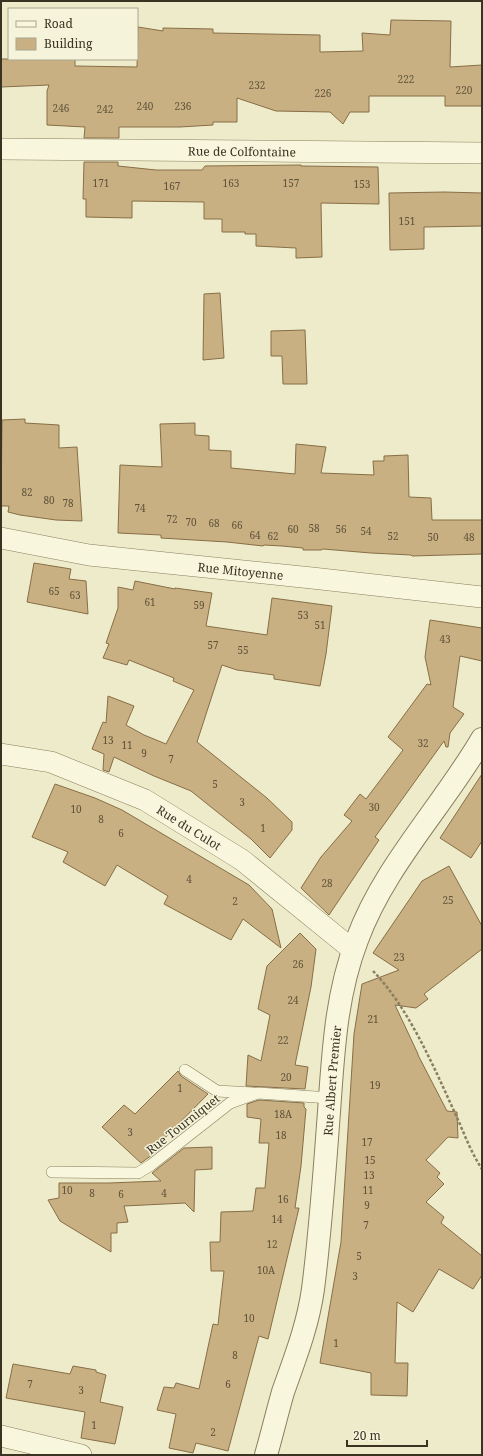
<svg xmlns="http://www.w3.org/2000/svg" width="483" height="1456" font-family="'Noto Serif',serif">
<rect width="100%" height="100%" fill="#edebca"/>
<g fill="#c9b082" stroke="#876e46">
<polygon points="391,20 451,21 450,67 482,65 482,106 445,106 445,96 369,96 369,112 350,112 343,124 330,112 276,111 237,98 237,122 213,122 213,125 180,127 119,127 119,138 84,138 85,127 47,125 47,91 49,85 1,87 1,59 75,59 75,66 137,67 138,27 163,31 163,28 213,29 213,33 320,35 320,52 363,51 362,33 390,35"/>
<polygon points="84,162 118,162 118,166 156,170 202,170 205,166 301,165 301,166 378,167 379,204 321,203 322,257 296,258 296,248 256,246 256,234 245,234 245,232 222,232 222,219 204,219 204,202 132,201 132,218 86,217 86,199 83,199"/>
<polygon points="444,192 482,193 482,226 424,227 424,249 390,250 389,193"/>
<polygon points="220,293 224,358 203,360 204,294"/>
<polygon points="305,330 307,384 283,384 282,356 271,356 271,331"/>
<polygon points="25,419 25,423 59,425 59,448 77,447 82,521 56,520 20,515 8,512 9,506 1,506 2,420"/>
<polygon points="195,423 195,435 209,436 209,450 231,451 231,468 295,474 296,444 326,447 321,473 374,475 373,461 384,461 384,456 408,455 409,497 431,498 432,520 482,520 482,554 412,556 411,555 371,553 323,549 321,550 303,550 303,548 282,546 264,545 263,546 227,542 161,538 161,535 118,533 120,465 162,467 160,424"/>
<polygon points="34,563 71,569 69,579 86,581 88,614 27,602"/>
<polygon points="135,581 175,589 175,588 212,593 206,626 267,635 272,598 332,606 326,654 320,686 274,679 274,675 237,670 222,665 197,742 267,798 292,822 292,830 270,858 251,839 191,791 154,776 114,757 109,772 103,770 104,754 92,749 103,722 106,723 108,696 134,706 126,725 144,735 166,744 194,690 173,681 174,678 129,660 127,665 103,658 109,644 106,643 118,608 118,587 133,590"/>
<polygon points="430,620 482,628 482,661 460,656 453,707 464,714 450,733 448,747 446,747 444,741 375,837 379,840 329,915 301,888 321,857 352,821 344,815 360,794 366,799 403,750 388,737 427,684 431,685 425,657"/>
<polygon points="482,774 482,841 471,858 440,838"/>
<polygon points="55,784 95,798 122,810 249,885 272,909 281,948 243,919 231,940 164,904 168,896 117,865 105,886 63,862 68,852 32,837"/>
<polygon points="449,866 482,926 482,949 424,994 428,999 416,1008 395,1005 418,1054 418,1055 447,1111 457,1112 458,1138 448,1137 426,1160 440,1173 437,1177 444,1184 426,1202 444,1217 441,1223 482,1256 482,1275 473,1289 439,1269 413,1312 397,1302 395,1363 408,1363 407,1396 371,1395 371,1373 320,1363 341,1242 354,1034 362,984 399,970 373,953 422,881"/>
<polygon points="300,933 316,949 311,987 295,1065 308,1067 305,1089 246,1086 248,1055 261,1061 270,1015 258,1009 267,966"/>
<polygon points="178,1071 181,1076 208,1094 154,1149 160,1149 141,1163 102,1127 124,1105 135,1114"/>
<polygon points="259,1100 304,1103 304,1107 306,1109 301,1166 295,1208 299,1208 268,1339 259,1336 228,1451 196,1443 193,1453 169,1448 176,1414 157,1410 164,1387 174,1388 176,1383 199,1389 213,1324 218,1325 224,1271 211,1271 210,1242 220,1242 221,1212 253,1211 256,1188 265,1188 269,1143 259,1143 261,1119 247,1117 247,1104"/>
<polygon points="212,1147 212,1169 195,1170 194,1212 185,1203 124,1206 128,1222 117,1223 117,1233 111,1233 111,1252 60,1221 48,1200 59,1198 59,1183 109,1183 161,1181 152,1173 184,1148"/>
<polygon points="13,1364 70,1374 73,1366 96,1370 96,1372 106,1375 100,1402 123,1407 115,1444 81,1438 85,1412 6,1398"/>
</g>
<g fill="none" stroke-linecap="round" stroke-linejoin="round">
<defs>
<g id="service">
<polyline points="185,1070 217,1091 253,1093"/>
<polyline points="52,1172 138,1173 151,1165 230,1103 258,1093 330,1098"/>
</g>
<g id="minor">
<path id="s1" d="M1,149L482,153"/>
<path id="s2" d="M1,538L89,555L312,578L482,597"/>
<path id="s3" d="M1,754L51,762L145,800L242,860L353,950"/>
<polyline points="1,1436 81,1455"/>
</g>
<g id="tertiary">
<path id="s4" d="M266,1455C272,1434 277,1413 283,1392C295,1358 308,1325 313,1289C320,1235 324,1180 328,1125C333,1062 334,1000 357,940C384,866 443,806 482,739"/>
</g>
</defs>
<use href="#service" stroke="#897f5f" stroke-width="12"/>
<use href="#minor" stroke="#897f5f" stroke-width="22"/>
<use href="#tertiary" stroke="#897f5f" stroke-width="24"/>
<path stroke="#897f5f" stroke-width="2.5" stroke-dasharray="3 2" stroke-linecap="butt" d="M373,971C408,1007 433,1065 454,1111C463,1130 470,1151 482,1169"/>
<use href="#service" stroke="#f8f6dd" stroke-width="11"/>
<use href="#minor" stroke="#f8f6dd" stroke-width="21"/>
<use href="#tertiary" stroke="#f8f6dd" stroke-width="22"/>
</g>
<g text-anchor="middle" dominant-baseline="central" stroke-width="3" stroke-linejoin="round" paint-order="stroke">
<g font-size="10" fill="#5e523a">
<text x="406" y="79">222</text>
<text x="257" y="85">232</text>
<text x="464" y="90">220</text>
<text x="323" y="93">226</text>
<text x="145" y="106">240</text>
<text x="183" y="106">236</text>
<text x="61" y="108">246</text>
<text x="105" y="109">242</text>
<text x="101" y="183">171</text>
<text x="231" y="183">163</text>
<text x="291" y="183">157</text>
<text x="362" y="184">153</text>
<text x="172" y="186">167</text>
<text x="407" y="221">151</text>
<text x="27" y="492">82</text>
<text x="49" y="500">80</text>
<text x="68" y="503">78</text>
<text x="140" y="508">74</text>
<text x="172" y="519">72</text>
<text x="191" y="522">70</text>
<text x="214" y="523">68</text>
<text x="237" y="525">66</text>
<text x="314" y="528">58</text>
<text x="293" y="529">60</text>
<text x="341" y="529">56</text>
<text x="366" y="531">54</text>
<text x="255" y="535">64</text>
<text x="273" y="536">62</text>
<text x="393" y="536">52</text>
<text x="433" y="537">50</text>
<text x="469" y="537">48</text>
<text x="54" y="591">65</text>
<text x="75" y="595">63</text>
<text x="150" y="602">61</text>
<text x="199" y="605">59</text>
<text x="303" y="615">53</text>
<text x="320" y="625">51</text>
<text x="445" y="639">43</text>
<text x="213" y="645">57</text>
<text x="243" y="650">55</text>
<text x="108" y="740">13</text>
<text x="423" y="743">32</text>
<text x="127" y="745">11</text>
<text x="144" y="753">9</text>
<text x="171" y="759">7</text>
<text x="215" y="784">5</text>
<text x="242" y="802">3</text>
<text x="374" y="807">30</text>
<text x="76" y="809">10</text>
<text x="101" y="819">8</text>
<text x="263" y="828">1</text>
<text x="121" y="833">6</text>
<text x="189" y="879">4</text>
<text x="327" y="883">28</text>
<text x="448" y="900">25</text>
<text x="235" y="901">2</text>
<text x="399" y="957">23</text>
<text x="298" y="964">26</text>
<text x="293" y="1000">24</text>
<text x="373" y="1019">21</text>
<text x="283" y="1040">22</text>
<text x="286" y="1077">20</text>
<text x="375" y="1085">19</text>
<text x="180" y="1088">1</text>
<text x="283" y="1114">18A</text>
<text x="130" y="1132">3</text>
<text x="281" y="1135">18</text>
<text x="367" y="1142">17</text>
<text x="370" y="1160">15</text>
<text x="369" y="1175">13</text>
<text x="67" y="1190">10</text>
<text x="368" y="1190">11</text>
<text x="92" y="1193">8</text>
<text x="164" y="1193">4</text>
<text x="121" y="1194">6</text>
<text x="283" y="1199">16</text>
<text x="367" y="1205">9</text>
<text x="277" y="1219">14</text>
<text x="366" y="1225">7</text>
<text x="272" y="1244">12</text>
<text x="359" y="1256">5</text>
<text x="266" y="1270">10A</text>
<text x="355" y="1276">3</text>
<text x="249" y="1318">10</text>
<text x="336" y="1343">1</text>
<text x="235" y="1355">8</text>
<text x="30" y="1384">7</text>
<text x="228" y="1384">6</text>
<text x="81" y="1390">3</text>
<text x="94" y="1425">1</text>
<text x="213" y="1432">2</text>
</g>
<g font-size="12" fill="#3b3322" stroke="#f5f3d9">
<text stroke="none"><textPath href="#s1" startOffset="241">Rue de Colfontaine</textPath></text>
<text stroke="none"><textPath href="#s2" startOffset="242">Rue Mitoyenne</textPath></text>
<text stroke="none"><textPath href="#s3" startOffset="204">Rue du Culot</textPath></text>
<text stroke="none"><textPath href="#s4" startOffset="382">Rue Albert Premier</textPath></text>
<text transform="translate(183 1124) rotate(-38)">Rue Tourniquet</text>
</g>
</g>
<rect width="483" height="1456" fill="none" stroke="#3b3322" stroke-width="4"/>
<rect x="8" y="8" width="130" height="52" fill="#f5f3d9" stroke="#aba690"/>
<rect x="16" y="21" width="20" height="6" fill="#f8f6dd" stroke="#aba690"/>
<text x="44" y="28" font-size="12" fill="#3b3322">Road</text>
<rect x="16" y="38" width="20" height="12" fill="#c9b082" stroke="#aba690"/>
<text x="44" y="48" font-size="12" fill="#3b3322">Building</text>
<path d="M347 1440v6h80v-6" fill="none" stroke="#3b3322" stroke-width="2"/>
<text x="353" y="1440" font-size="12" fill="#3b3322" stroke="#f5f3d9" stroke-width="3" paint-order="stroke">20 m</text>
</svg>
